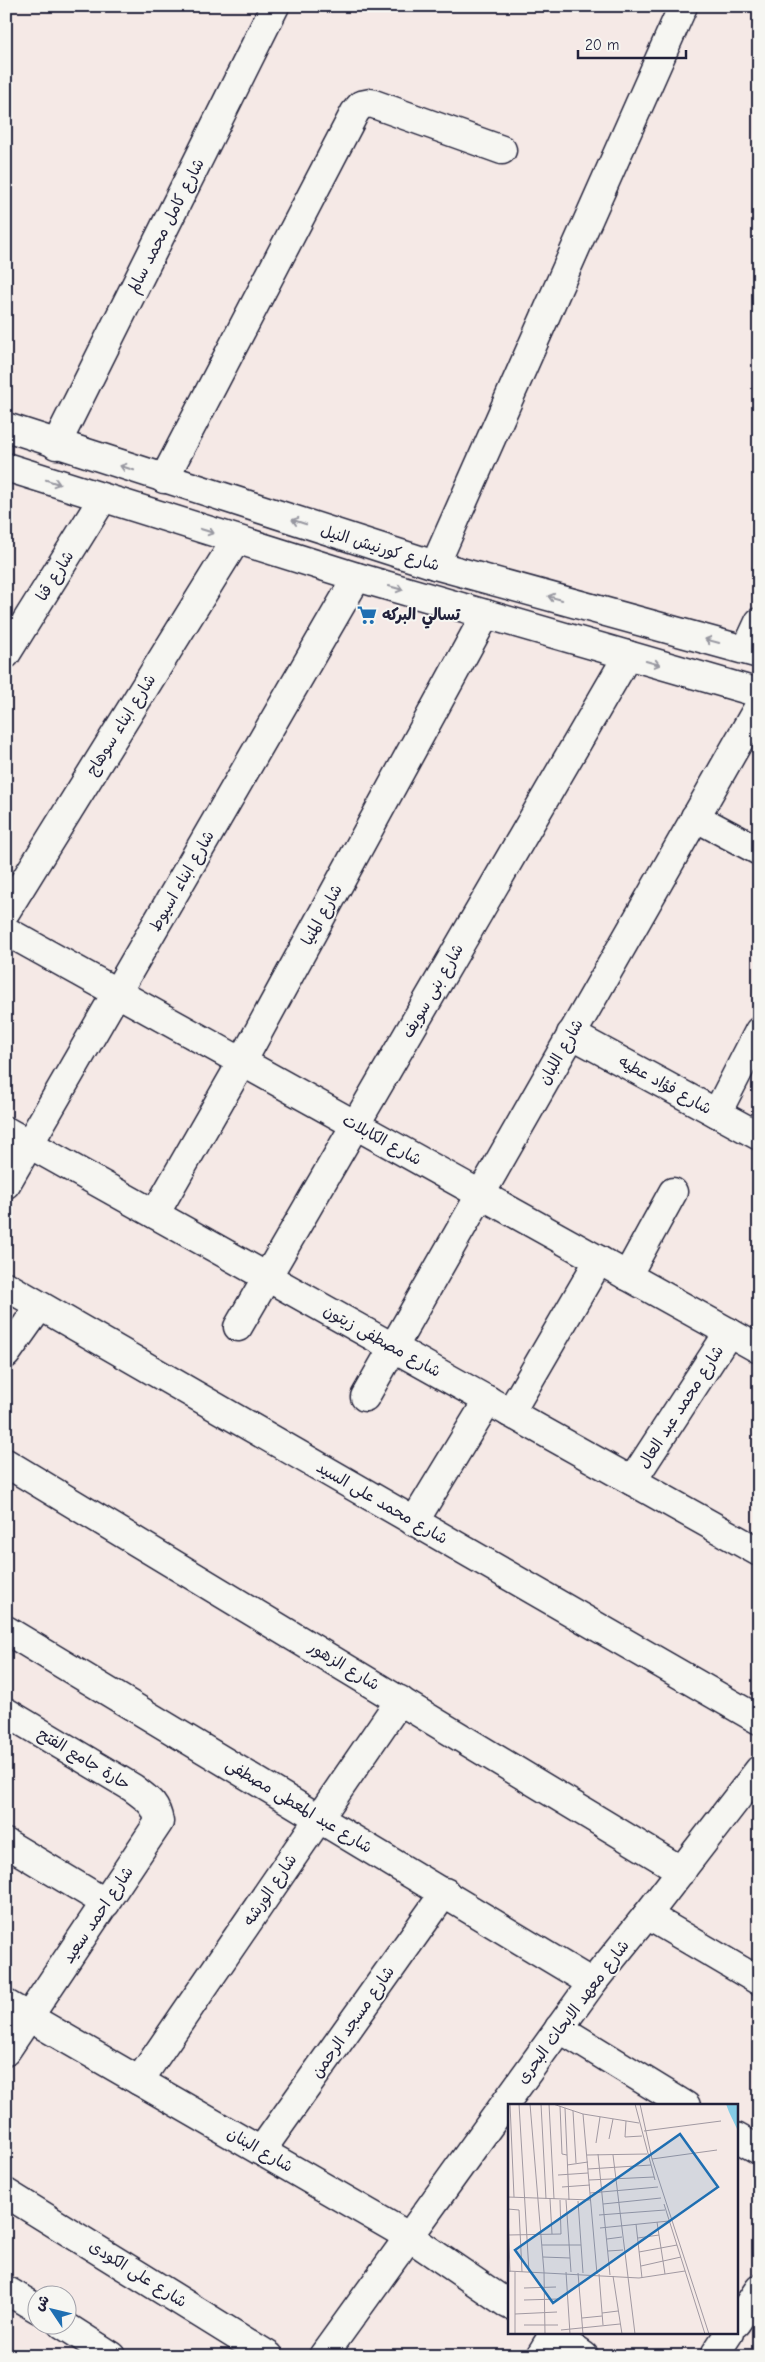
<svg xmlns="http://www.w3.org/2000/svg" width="765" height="2362" font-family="'Comic Neue','Playpen Sans Arabic',sans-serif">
<rect width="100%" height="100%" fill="#f5e9e6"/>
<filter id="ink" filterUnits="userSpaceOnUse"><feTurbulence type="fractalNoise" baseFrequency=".02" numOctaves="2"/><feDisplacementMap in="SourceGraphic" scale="10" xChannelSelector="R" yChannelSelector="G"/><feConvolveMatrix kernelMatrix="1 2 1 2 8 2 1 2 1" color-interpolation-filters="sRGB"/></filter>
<g filter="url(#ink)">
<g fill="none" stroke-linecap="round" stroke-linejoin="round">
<defs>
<g id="minor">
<polyline points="56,445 275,6"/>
<polyline points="164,479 355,112 361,105 371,103 502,150"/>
<polyline points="435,565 683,6"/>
<polyline points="746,650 759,622"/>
<polyline points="6,654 103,498"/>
<polyline points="695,817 759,851"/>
<polyline points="6,911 236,540"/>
<polyline points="6,931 759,1349"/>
<polyline points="571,1034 759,1136"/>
<polyline points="717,1113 759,1031"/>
<polyline points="6,1131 759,1552"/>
<polyline points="6,1184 357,577"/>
<polyline points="155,1214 242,1062 486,614"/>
<polyline points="627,1276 673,1192"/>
<polyline points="6,1286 759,1720"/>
<polyline points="238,1327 628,655"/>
<polyline points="6,1354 40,1306"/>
<polyline points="365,1397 759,706"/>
<polyline points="510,1413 599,1260"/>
<polyline points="6,1463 682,1871"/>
<polyline points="632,1481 729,1332"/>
<polyline points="414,1522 488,1400"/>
<polyline points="6,1630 592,1983"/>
<path d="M6,1712L133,1788C147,1799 156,1803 159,1822L6,2051"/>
<polyline points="6,1843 106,1903"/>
<polyline points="647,1915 759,1981"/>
<polyline points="6,2004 408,2236 509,2305"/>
<polyline points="559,2028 686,2106"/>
<polyline points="139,2081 400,1700"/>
<polyline points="736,2137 759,2150"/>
<polyline points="261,2151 445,1892"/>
<polyline points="6,2193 269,2356"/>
<polyline points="6,2290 38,2309"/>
<polyline points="736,2323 759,2289"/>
<polyline points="62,2324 112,2356"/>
<polyline points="551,2333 584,2356"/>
<polyline points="323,2356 592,1983 647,1915 759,1770"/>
<polyline points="540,2356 554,2333"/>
<polyline points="714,2356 729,2333"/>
</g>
<g id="major">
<polyline points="6,427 435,565 759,654"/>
<polyline points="6,467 357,577 759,693"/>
</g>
</defs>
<use href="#minor" stroke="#22223b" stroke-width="31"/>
<use href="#major" stroke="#22223b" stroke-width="31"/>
<use href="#minor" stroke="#f6f6f2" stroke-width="28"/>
<use href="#major" stroke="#f6f6f2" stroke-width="28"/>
</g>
<defs><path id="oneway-shaft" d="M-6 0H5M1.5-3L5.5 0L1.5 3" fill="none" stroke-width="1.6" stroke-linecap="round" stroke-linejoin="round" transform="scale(1.25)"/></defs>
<g stroke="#9797a0">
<use href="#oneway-shaft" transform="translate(127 468) rotate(-162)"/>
<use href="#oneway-shaft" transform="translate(53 482) rotate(18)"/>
<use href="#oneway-shaft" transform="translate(299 522) rotate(-162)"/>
<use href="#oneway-shaft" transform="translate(207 531) rotate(17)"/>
<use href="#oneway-shaft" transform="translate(396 588) rotate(16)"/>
<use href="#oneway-shaft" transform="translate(555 598) rotate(-165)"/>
<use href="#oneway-shaft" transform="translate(712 641) rotate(-165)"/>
<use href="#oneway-shaft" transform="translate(653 663) rotate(16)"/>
</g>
</g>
<defs>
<symbol id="supermarket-bare" viewBox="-9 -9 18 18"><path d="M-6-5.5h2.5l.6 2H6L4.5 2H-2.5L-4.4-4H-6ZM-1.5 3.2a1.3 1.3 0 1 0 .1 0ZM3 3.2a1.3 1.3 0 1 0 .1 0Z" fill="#1f6fb2" stroke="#f6f6f2" stroke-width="2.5" paint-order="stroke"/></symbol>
</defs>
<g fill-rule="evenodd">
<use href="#supermarket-bare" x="353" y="601" width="28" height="28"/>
</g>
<g text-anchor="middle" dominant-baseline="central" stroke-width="4" stroke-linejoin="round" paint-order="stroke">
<g font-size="16" fill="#22223b" stroke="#f6f6f2">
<text transform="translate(166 226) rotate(-63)">شارع كامل محمد سالم</text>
<text transform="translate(380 548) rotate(17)">شارع كورنيش النيل</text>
<text transform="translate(55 576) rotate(-58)">شارع قنا</text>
<text transform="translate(121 725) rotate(-58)">شارع ابناء سوهاج</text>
<text transform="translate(182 881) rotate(-60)">شارع ابناء اسيوط</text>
<text transform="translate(322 915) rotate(-61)">شارع المنيا</text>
<text transform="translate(433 991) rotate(-60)">شارع بنى سويف</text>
<text transform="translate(561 1052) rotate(-60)">شارع اللبان</text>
<text transform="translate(665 1085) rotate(29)">شارع فؤاد عطيه</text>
<text transform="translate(382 1140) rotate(29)">شارع الكابلات</text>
<text transform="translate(382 1341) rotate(29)">شارع مصطفى زيتون</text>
<text transform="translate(681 1407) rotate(-57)">شارع محمد عبد العال</text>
<text transform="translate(382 1503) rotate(30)">شارع محمد على السيد</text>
<text transform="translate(344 1666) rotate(31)">شارع الزهور</text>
<text transform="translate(84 1759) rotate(31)">حارة جامع الفتح</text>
<text transform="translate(299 1806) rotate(31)">شارع عبد المعطى مصطفى</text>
<text transform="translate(270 1890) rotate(-56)">شارع الورشه</text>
<text transform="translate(98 1915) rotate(-56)">شارع احمد سعيد</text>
<text transform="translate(573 2012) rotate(-53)">شارع معهد الابحاث البحرى</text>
<text transform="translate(353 2022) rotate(-55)">شارع مسجد الرحمن</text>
<text transform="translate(260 2150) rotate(30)">شارع البنان</text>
<text transform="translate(138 2274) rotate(32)">شارع على الكودى</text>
</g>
<g font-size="16" font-weight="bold" fill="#22223b" stroke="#f6f6f2" text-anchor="start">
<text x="382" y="615">تسالي البركه</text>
</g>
</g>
<g transform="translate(508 2104)">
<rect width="230" height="230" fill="#f5e9e6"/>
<path d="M218,0H230V27L221,8Z" fill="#84cce5"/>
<path fill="none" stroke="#a199a2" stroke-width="1" d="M2,0L6,93M11,0L21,168M22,0L36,168L37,230M33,0L38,95M41,0L46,95M45,0L75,10L131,19M127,0L147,76M132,0L144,55L201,230M52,2L54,50L59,51M57,4L61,96M65,7L68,59M75,10L89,170M118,17L117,33L134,32M136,27L213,17M101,35L105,15M88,39L92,13M90,50L102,171M79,51L139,50M105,51L127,230M144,55L209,46M59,61L80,58M80,65L143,61M50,71L80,69M81,76L146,73M54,83L82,81M82,89L150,83M0,93L83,96M42,95L44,130M58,96L63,168M70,97L75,169M95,100L153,94M156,100L197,230M0,105L11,106L14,168M0,108L2,168M91,111L157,106M149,118L157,170M128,120L134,174M92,124L161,117M0,131L53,130L52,96M130,134L151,131M99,135L114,133M34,141H73M100,147L115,146M131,148L169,141M35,153L62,154M133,162L173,153M0,167L131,174L177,167M58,168L62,230M70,169L75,230M91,170L95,221M105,172L114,230M16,184L48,183M16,196L50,195M94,209L110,207M7,210L49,208M74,214L94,212M16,221H50M53,226L112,220M7,230V168"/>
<path fill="#1f6fb2" fill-opacity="0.15" stroke="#1f6fb2" stroke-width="2.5" d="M172,30L210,83L45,199L7,146Z"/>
<rect width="230" height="230" fill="none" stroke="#22223b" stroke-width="2.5"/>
</g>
<rect width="765" height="2362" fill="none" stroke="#f6f6f2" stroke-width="25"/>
<rect x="12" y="12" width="740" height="2337" fill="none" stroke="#22223b" stroke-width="2" filter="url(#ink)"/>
<g transform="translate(52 2310) rotate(305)"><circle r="24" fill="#f6f6f2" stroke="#a1a1a9"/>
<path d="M0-4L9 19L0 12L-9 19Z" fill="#1f6fb2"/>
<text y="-8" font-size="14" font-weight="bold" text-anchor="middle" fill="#22223b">ش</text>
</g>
<path d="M578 50v8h108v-8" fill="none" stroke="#22223b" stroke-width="2.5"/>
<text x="585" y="50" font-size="15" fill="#22223b" stroke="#f6f6f2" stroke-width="4" paint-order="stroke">20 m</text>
</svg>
